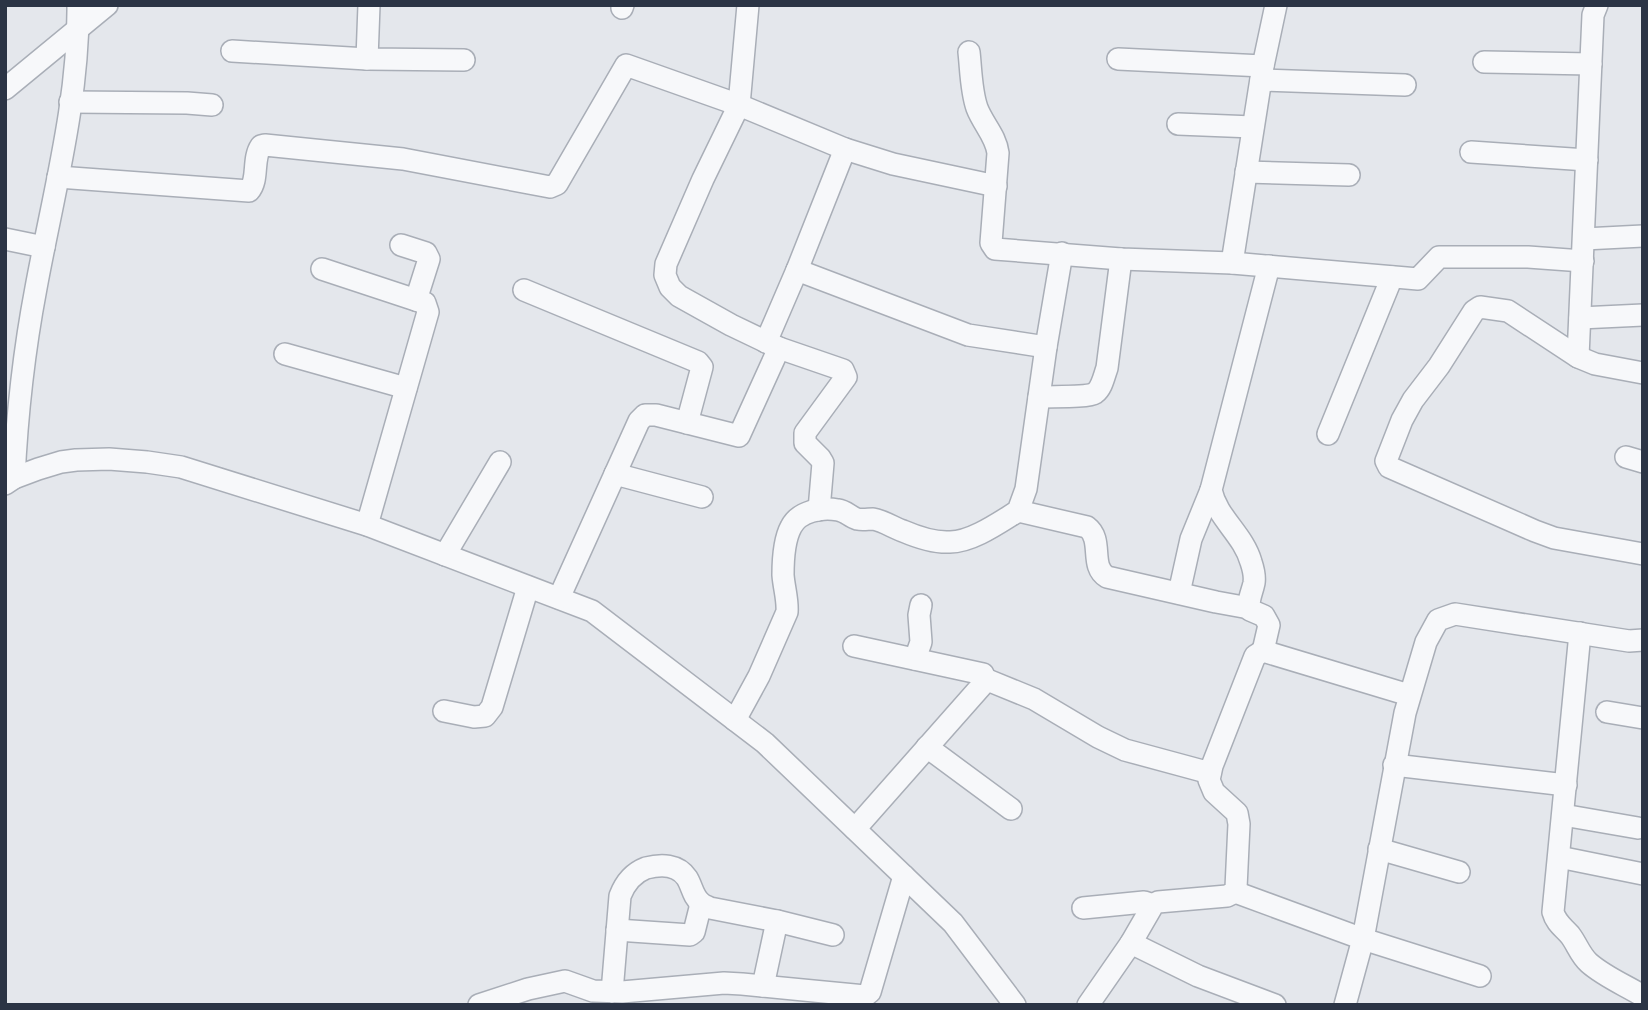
<svg xmlns="http://www.w3.org/2000/svg" width="1648" height="1010" font-family="Quicksand,sans-serif">
<rect width="100%" height="100%" fill="#e4e7ec"/>
<g fill="none" stroke-linecap="round" stroke-linejoin="round">
<defs>
<g id="minor">
<polyline points="748,5 739,105 703,179 666,264 665,275 670,287 679,296 731,325 779,348 843,370 846,377 805,433 805,443 820,458 823,463 819,510"/>
<polyline points="622,8 623,5"/>
<polyline points="232,51 367,59 464,60"/>
<path d="M969,52C971,70 971,91 977,108C983,124 996,136 998,153L991,243L995,249L1121,259L1232,263L1418,279L1439,257H1528L1583,261"/>
<polyline points="367,59 369,5"/>
<polyline points="1118,59 1263,66"/>
<polyline points="1484,62 1591,64"/>
<polyline points="1261,80 1405,85"/>
<polyline points="5,89 107,5"/>
<polyline points="70,102 187,103 212,105"/>
<polyline points="1178,124 1253,127"/>
<polyline points="1471,152 1587,160"/>
<polyline points="1246,172 1349,175"/>
<path d="M58,177L249,191C259,180 252,159 261,146L265,145L403,159L550,187L557,184L626,65L739,105L845,149L893,164L996,186"/>
<polyline points="5,239 44,247"/>
<polyline points="1584,239 1643,236"/>
<polyline points="401,245 426,253 429,259 416,300"/>
<polyline points="1232,263 1263,66 1276,5"/>
<polyline points="322,269 425,303 428,312 367,525"/>
<polyline points="797,270 968,335 1046,347"/>
<polyline points="524,290 698,362 702,367 687,423"/>
<polyline points="1580,318 1643,315"/>
<polyline points="766,342 797,270 845,149"/>
<polyline points="285,354 406,388"/>
<polyline points="1578,357 1593,15 1597,5"/>
<polyline points="1643,373 1595,364 1578,357 1508,311 1480,307 1474,311 1439,366 1413,400 1402,420 1386,461 1389,467 1535,531 1554,538 1643,554"/>
<path d="M1039,397C1050,396 1087,398 1095,393C1102,388 1104,376 1107,368L1121,259"/>
<polyline points="1328,434 1392,277"/>
<polyline points="1626,457 1643,462"/>
<polyline points="615,474 702,497"/>
<path d="M14,478C17,415 24,351 36,288C53,195 79,101 78,5"/>
<polyline points="5,484 14,478 38,469 61,462 76,460 109,459 147,462 181,467 367,525 592,611 765,743 953,923 1015,1005"/>
<path d="M1018,511L1087,527C1104,540 1089,566 1107,577L1216,602L1249,608"/>
<polyline points="445,555 500,462"/>
<polyline points="1179,593 1191,539 1211,490"/>
<polyline points="559,598 639,421 645,415 656,415 739,436 779,348"/>
<path d="M1580,633L1553,912C1556,923 1563,927 1570,935C1577,944 1580,955 1589,963C1605,977 1625,985 1643,996"/>
<polyline points="854,646 983,674 985,679 984,683 855,829"/>
<path d="M1263,651L1269,625L1264,616L1250,610C1247,601 1252,593 1254,583C1255,577 1253,568 1251,562C1243,534 1217,518 1211,490L1269,266"/>
<polyline points="915,659 921,642 919,615 921,605"/>
<polyline points="985,679 1034,699 1098,737 1125,750 1210,773"/>
<polyline points="444,711 474,717 485,716 492,707 528,587"/>
<polyline points="1607,712 1643,718"/>
<path d="M735,720L759,676L787,612C788,600 784,588 783,575C783,560 784,540 791,527C799,511 822,507 838,510C846,511 850,517 857,519C863,520 868,519 873,519C884,521 894,528 903,531C917,537 935,543 950,542C972,542 1000,522 1018,511L1026,489L1046,347L1062,253"/>
<polyline points="927,747 1011,809"/>
<polyline points="1394,765 1566,785"/>
<polyline points="1563,815 1638,828"/>
<polyline points="1379,849 1459,872"/>
<polyline points="1559,857 1643,874"/>
<polyline points="1235,892 1363,939 1480,976"/>
<polyline points="1083,908 1144,902 1153,905"/>
<polyline points="617,930 690,935 694,932 701,904"/>
<polyline points="1131,943 1198,976 1275,1005"/>
<polyline points="763,986 777,921"/>
<path d="M612,992L620,896C625,883 633,873 646,868C661,864 678,864 687,878C692,886 693,897 701,903C703,905 708,907 710,908L777,921L833,935"/>
<polyline points="479,1005 528,989 565,981 593,991 622,992 724,983 742,984 865,996 870,992 904,876"/>
<polyline points="1088,1005 1131,943 1153,905 1158,902 1227,896 1235,892 1236,888 1239,824 1237,813 1214,792 1209,780 1212,766 1255,656 1263,651 1409,695"/>
<polyline points="1345,1005 1363,939 1405,713 1426,642 1438,620 1455,614 1629,641 1643,640"/>
</g>
</defs>
<use href="#minor" stroke="#a9aeb7" stroke-width="24"/>
<use href="#minor" stroke="#f7f8fa" stroke-width="21"/>
</g>
<rect width="1648" height="1010" fill="none" stroke="#2b3445" stroke-width="14"/>
</svg>
